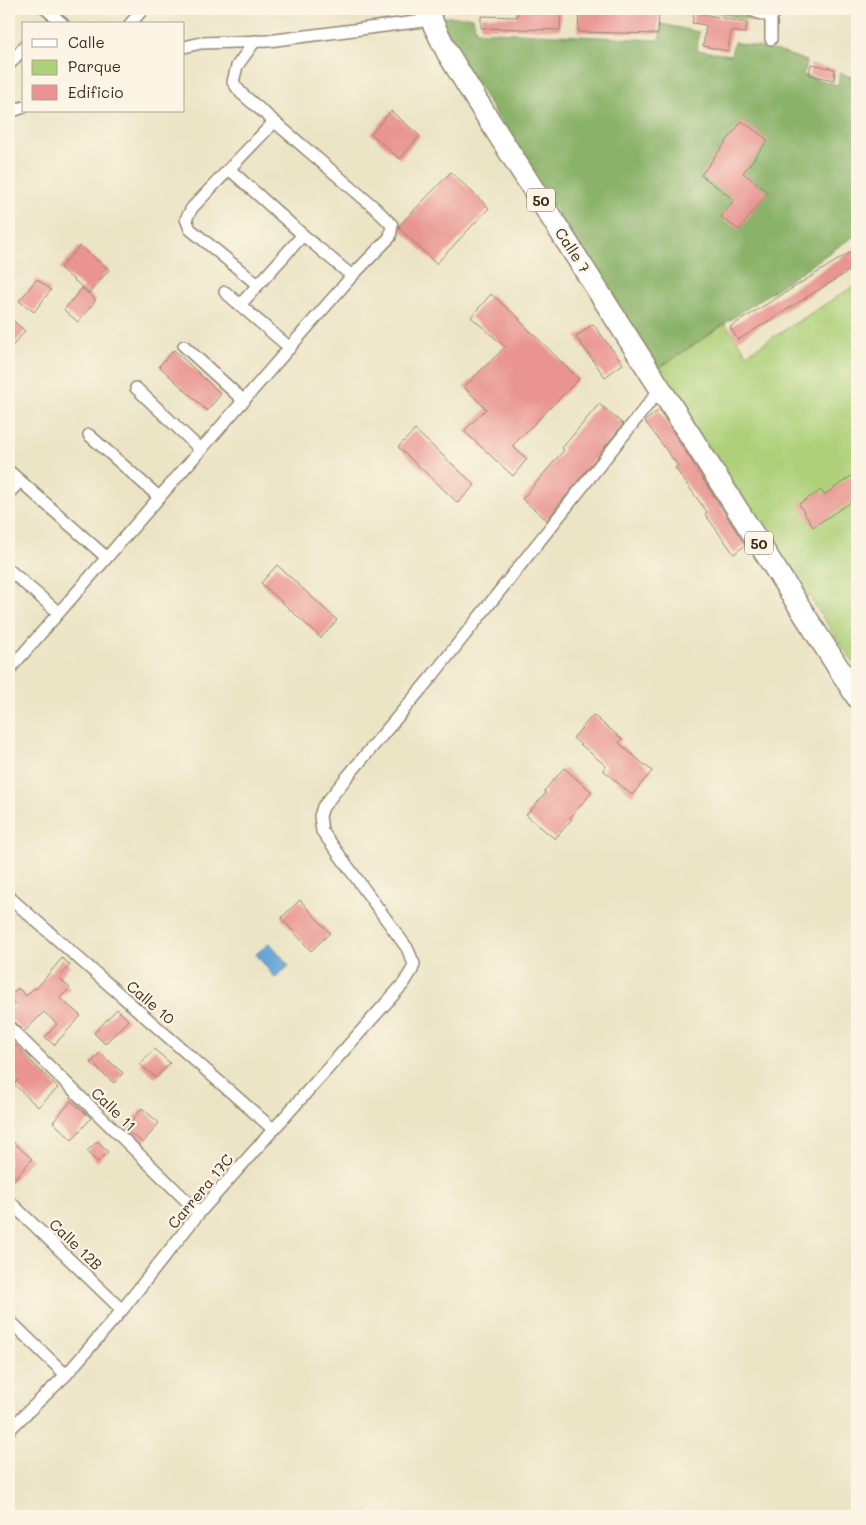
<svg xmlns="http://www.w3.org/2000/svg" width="866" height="1525" font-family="Mali,sans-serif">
<rect width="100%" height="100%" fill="#fcf5e5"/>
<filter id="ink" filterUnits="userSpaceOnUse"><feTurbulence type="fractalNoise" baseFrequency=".02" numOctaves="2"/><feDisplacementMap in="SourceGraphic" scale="10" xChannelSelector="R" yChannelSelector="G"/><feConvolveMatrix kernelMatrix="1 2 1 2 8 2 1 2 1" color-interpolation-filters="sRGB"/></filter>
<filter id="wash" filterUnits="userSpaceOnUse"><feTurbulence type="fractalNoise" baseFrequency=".0096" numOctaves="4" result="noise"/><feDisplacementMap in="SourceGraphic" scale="20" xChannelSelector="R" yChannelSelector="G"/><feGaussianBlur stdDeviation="1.12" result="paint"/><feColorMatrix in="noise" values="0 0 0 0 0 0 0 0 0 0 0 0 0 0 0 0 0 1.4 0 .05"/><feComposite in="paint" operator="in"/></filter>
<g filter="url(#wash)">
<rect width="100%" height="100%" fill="#ebe4c5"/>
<polygon fill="#add079" stroke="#747d4c" points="857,284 857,668 656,370 725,324 747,354"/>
<g fill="#8ab269" stroke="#626e44">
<polygon points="705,9 733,9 760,16 758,23"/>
<polygon points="435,17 473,17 476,31 659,40 662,24 699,32 697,50 731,55 734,42 778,51 807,61 803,75 838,85 840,73 857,79 857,234 656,370"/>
</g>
<polygon fill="#67a6d9" stroke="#51687c" points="270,943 289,966 275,978 256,954"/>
<g id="blocks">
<g fill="#e99491">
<polygon points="517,9 561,9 560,30 481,28 481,16 517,17"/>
<polygon points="579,9 659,9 658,34 578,32"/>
<polygon points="694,12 747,23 745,33 731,31 728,51 703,46 706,25 692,23"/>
<polygon points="811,64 835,69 834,80 809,75"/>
<polygon points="391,111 420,136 400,159 371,134"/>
<polygon points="742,121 768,140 743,173 768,192 739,230 721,217 734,200 701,175"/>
<polygon points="451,172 489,208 436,264 399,228 399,226"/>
<polygon points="80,246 109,270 89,293 60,268"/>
<polygon points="857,248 857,266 738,340 730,327"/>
<polygon points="37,279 51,290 34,312 19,301"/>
<polygon points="82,288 96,300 78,322 64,310"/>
<polygon points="491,294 520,319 519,320 579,379 512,446 527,459 513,476 464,431 486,409 464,387 505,347 471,317"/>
<polygon points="9,317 25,331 9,350"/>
<polygon points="593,324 623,364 605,377 576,337"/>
<polygon points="174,350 221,394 207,411 159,366"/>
<polygon points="599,404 623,424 547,520 522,499 564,450 562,448"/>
<polygon points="659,410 745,545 734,554 705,514 707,512 675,468 678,466 645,421"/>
<polygon points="415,430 475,485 458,503 398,447"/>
<polygon points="857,472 857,498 813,527 799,504 821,490 824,495"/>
<polygon points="277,565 337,620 321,638 261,583"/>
<polygon points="593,715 622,739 619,743 652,771 632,795 603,770 606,766 573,738"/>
<polygon points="564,768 592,792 570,818 572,819 555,839 526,815 546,793 544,791"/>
<polygon points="300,900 330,933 311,951 281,918"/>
<polygon points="62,958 70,965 59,978 70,988 60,998 81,1016 54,1045 45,1037 57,1024 44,1012 24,1032 14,1022 9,1020 9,1012 15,1005 9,999 9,997 18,988 26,996 34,988 36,989"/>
<polygon points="117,1009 128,1020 105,1044 94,1033"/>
<polygon points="9,1037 14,1042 13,1043 58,1088 38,1107 14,1084 18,1080 9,1071"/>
<polygon points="154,1049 170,1063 156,1078 140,1064"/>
<polygon points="100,1053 123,1073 114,1083 91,1063"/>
<polygon points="71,1101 91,1118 72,1140 53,1122"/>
<polygon points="142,1108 159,1123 143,1143 125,1129"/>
<polygon points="98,1141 108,1152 97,1162 87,1151"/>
<polygon points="13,1142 32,1159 9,1185 9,1147"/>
</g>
</g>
</g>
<g filter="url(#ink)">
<use href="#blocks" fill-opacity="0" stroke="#938772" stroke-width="1"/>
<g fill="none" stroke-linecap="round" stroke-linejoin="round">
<defs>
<g id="street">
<polyline points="46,9 63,24"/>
<polyline points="748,9 771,17"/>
<polyline points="130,24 143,9"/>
<polyline points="771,39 771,17 777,9"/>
<polyline points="184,47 201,43 268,41 431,20"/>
<polyline points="9,65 24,47"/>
<polyline points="9,112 24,107"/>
<polyline points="229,169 303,235 352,276"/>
<polyline points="258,285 190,229 186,219 192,208 274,122"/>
<polyline points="225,292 240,305"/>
<polyline points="184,346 244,401"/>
<polyline points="290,348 240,305 303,235"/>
<polyline points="136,388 201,450"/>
<polyline points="89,435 159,497"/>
<polyline points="9,471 106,557"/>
<polyline points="9,493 20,481"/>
<polyline points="9,570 58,612"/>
<polyline points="9,670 352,276 390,237 392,225 375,208 241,93 233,82 237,66 255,41"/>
<polyline points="9,897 273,1129"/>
<polyline points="9,1027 199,1213"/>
<polyline points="9,1201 122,1310"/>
<polyline points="9,1320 66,1375"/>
<polyline points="9,1430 66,1375 122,1310 199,1213 404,983 412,970 414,964 407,948 322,831 320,816 323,807 347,777 433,675 661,388"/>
</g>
<polyline id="highway" points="426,9 447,52 477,101 857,697"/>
</defs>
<use href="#street" stroke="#938772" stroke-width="14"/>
<use href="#highway" stroke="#938772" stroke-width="24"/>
<use href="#street" stroke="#fff" stroke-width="11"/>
<use href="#highway" stroke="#fff" stroke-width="21"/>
</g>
</g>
<g text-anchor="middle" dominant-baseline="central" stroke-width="4.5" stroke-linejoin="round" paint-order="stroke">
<g fill="#fcf5e5" stroke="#75675a" stroke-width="1">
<rect x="527" y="188.5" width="28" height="23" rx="4"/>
<rect x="745" y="531.5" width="28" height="23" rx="4"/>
</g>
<g font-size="14" font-weight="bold" fill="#3b2a1e">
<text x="541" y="200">50</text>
<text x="759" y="543">50</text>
</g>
<g font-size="15" fill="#3b2a1e" stroke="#fcf5e5">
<text transform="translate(573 250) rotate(57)">Calle 7</text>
<text transform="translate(151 1002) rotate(41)">Calle 10</text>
<text transform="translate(114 1109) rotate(44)">Calle 11</text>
<text transform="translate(200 1191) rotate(-50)">Carrera 17C</text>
<text transform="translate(76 1244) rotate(44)">Calle 12B</text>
</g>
</g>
<rect width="866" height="1525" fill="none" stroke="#fcf5e5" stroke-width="30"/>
<rect x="22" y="22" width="162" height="90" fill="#fcf5e5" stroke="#afa495"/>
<rect x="32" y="39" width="25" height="8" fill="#ffffff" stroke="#afa495"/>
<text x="68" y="48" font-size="15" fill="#3b2a1e">Calle</text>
<rect x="32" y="60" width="25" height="15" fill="#add079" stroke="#afa495"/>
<text x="68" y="72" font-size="15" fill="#3b2a1e">Parque</text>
<rect x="32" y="85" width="25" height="15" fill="#e99491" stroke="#afa495"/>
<text x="68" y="98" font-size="15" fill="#3b2a1e">Edificio</text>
</svg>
